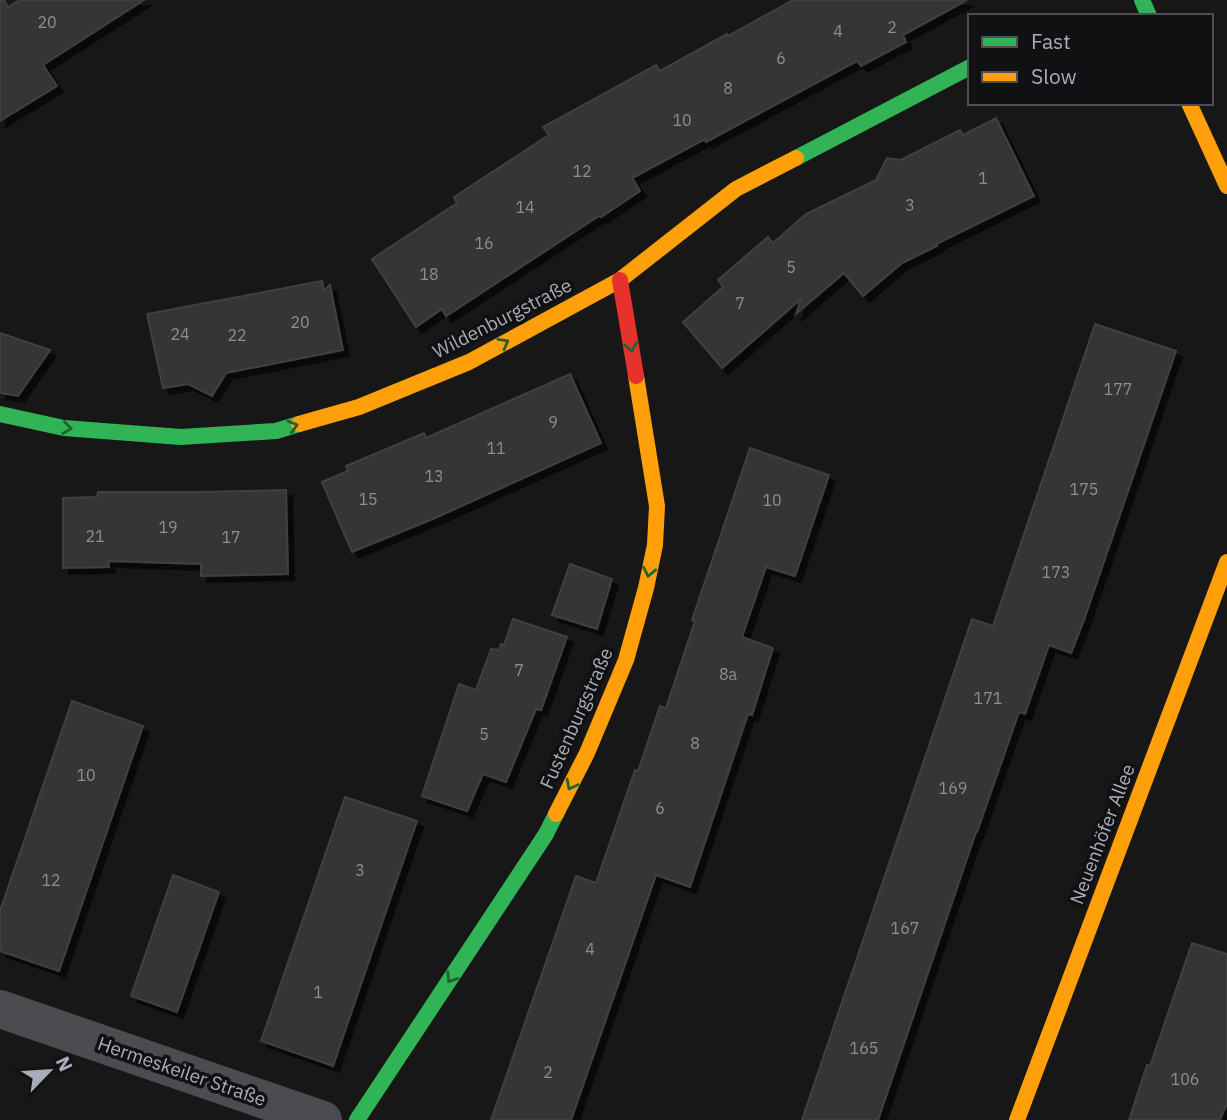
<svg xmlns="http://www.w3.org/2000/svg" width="1227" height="1120" font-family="'IBM Plex Sans',sans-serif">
<defs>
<filter id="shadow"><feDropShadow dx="6" dy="6" stdDeviation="0" flood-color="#0009"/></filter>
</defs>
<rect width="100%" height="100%" fill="#171717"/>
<g fill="#353536" stroke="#3f4043" stroke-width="2" filter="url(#shadow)">
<polygon points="0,0 4,0 8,7 20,0 144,0 43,65 57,86 0,121"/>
<polygon points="793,0 967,0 903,35 906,42 861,66 857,61 706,142 705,139 632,178 640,191 601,217 599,216 446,316 442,309 416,327 372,259 457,203 454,197 549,135 543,127 656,65 660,71 727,34 728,36"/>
<polygon points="996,118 1034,196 936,244 937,246 902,263 863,296 844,273 796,314 801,299 722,368 683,322 723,287 718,280 768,237 773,243 806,214 876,180 887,158 901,160 960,130 963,135"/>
<polygon points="322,281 324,290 330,285 343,350 226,373 212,396 188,384 163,388 147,314"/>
<polygon points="1095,324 1176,351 1084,620 1071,653 1049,645 1025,714 1019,712 977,832 976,832 878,1120 802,1120 972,619 993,626"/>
<polygon points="0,333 50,350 18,396 0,393"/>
<polygon points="570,374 601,443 435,518 352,552 322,482 348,471 346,466 424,433 426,438"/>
<polygon points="750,448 829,475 795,576 766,567 742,637 773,648 752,715 748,714 690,887 656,875 571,1120 491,1120 576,876 596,883 635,770 638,771 660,706 666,708 695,621 692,620"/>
<polygon points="286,490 288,574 201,576 201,564 108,561 109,567 63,568 63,498 97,497 98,492 198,492"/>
<polygon points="570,564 612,579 597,629 552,615"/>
<polygon points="513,619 567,637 541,710 536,709 506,782 483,774 467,811 422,796 459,684 476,690 491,649 499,650 501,644 504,645"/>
<polygon points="72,701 143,726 59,971 0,951 0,911"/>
<polygon points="345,797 417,821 333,1066 261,1041"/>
<polygon points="173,875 219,892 177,1012 131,996"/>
<polygon points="1192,943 1227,954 1227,1103 1220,1120 1129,1120 1147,1065 1150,1066"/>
</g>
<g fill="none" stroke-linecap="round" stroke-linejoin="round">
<polyline stroke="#4b4c50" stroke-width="38" points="0,1009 323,1120"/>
<g stroke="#30b455" stroke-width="16">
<polyline points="1142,0 1149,16"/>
<polyline points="796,158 970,67"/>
<polyline points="0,414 64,428 181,437 276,431 299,424"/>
<polyline points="357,1120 546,834 556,814"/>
</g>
<g stroke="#ff9f0a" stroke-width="16">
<polyline points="1189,103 1227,186"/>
<polyline points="299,424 359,407 469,362 620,280 736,189 796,158"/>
<polyline points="556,814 587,753 626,660 646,588 655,545 657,506 636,376"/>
<polyline points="1017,1120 1227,562"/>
</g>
<polyline stroke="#e5322d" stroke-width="16" points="620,280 636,376"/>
</g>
<defs><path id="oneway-chevron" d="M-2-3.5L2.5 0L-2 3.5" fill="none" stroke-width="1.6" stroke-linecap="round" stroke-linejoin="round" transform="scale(1.75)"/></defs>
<g stroke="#206234">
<use href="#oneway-chevron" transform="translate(504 343) rotate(-29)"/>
<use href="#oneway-chevron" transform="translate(631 347) rotate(81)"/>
<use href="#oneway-chevron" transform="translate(293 426) rotate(-16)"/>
<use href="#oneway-chevron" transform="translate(67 428) rotate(8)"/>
<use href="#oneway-chevron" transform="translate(649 572) rotate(102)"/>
<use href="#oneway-chevron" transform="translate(571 785) rotate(117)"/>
<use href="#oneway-chevron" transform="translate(451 978) rotate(123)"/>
</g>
<g text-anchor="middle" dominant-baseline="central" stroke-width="7" stroke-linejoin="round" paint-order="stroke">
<g font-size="16" fill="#8b8f98">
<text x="47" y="22">20</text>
<text x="892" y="27">2</text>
<text x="838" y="31">4</text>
<text x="781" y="58">6</text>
<text x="728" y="88">8</text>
<text x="682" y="120">10</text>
<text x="582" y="171">12</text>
<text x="983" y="178">1</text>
<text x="910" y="205">3</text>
<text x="525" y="207">14</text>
<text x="484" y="243">16</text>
<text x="791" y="267">5</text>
<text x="429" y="274">18</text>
<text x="740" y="303">7</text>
<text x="300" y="322">20</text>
<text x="180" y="334">24</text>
<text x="237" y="335">22</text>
<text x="1118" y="389">177</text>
<text x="553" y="422">9</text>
<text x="496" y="448">11</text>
<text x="434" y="476">13</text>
<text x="1084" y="489">175</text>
<text x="368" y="499">15</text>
<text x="772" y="500">10</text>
<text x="168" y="527">19</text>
<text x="95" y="536">21</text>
<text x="231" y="537">17</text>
<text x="1056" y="572">173</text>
<text x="519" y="670">7</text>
<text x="728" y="674">8a</text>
<text x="988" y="698">171</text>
<text x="484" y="734">5</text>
<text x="695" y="743">8</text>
<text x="86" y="775">10</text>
<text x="953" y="788">169</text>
<text x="660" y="808">6</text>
<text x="360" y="870">3</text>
<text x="51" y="880">12</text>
<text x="905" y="928">167</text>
<text x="590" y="949">4</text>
<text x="318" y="992">1</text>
<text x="864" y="1048">165</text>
<text x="548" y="1072">2</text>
<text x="1185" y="1079">106</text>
</g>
<g font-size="19" fill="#a8adb8" stroke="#111113">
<text transform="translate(502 318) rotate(-27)">Wildenburgstraße</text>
<text transform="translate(576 718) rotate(-66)">Fustenburgstraße</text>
<text transform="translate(1102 834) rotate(-69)">Neuenhöfer Allee</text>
<text transform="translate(182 1071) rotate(19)">Hermeskeiler Straße</text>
</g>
</g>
<rect x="968" y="14" width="245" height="91" fill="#111113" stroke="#4d4f55" stroke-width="2"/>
<rect x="982" y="37" width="35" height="10" fill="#30b455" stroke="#4d4f55" stroke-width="2"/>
<text x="1031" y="49" font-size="21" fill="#a8adb8">Fast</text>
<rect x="982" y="72" width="35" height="10" fill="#ff9f0a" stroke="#4d4f55" stroke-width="2"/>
<text x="1031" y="84" font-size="21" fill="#a8adb8">Slow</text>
<g transform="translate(49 1071) rotate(65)" stroke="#111113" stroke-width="5" paint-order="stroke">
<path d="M0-5L12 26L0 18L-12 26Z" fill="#a8adb8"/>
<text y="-10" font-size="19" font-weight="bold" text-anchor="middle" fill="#a8adb8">N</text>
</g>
</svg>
